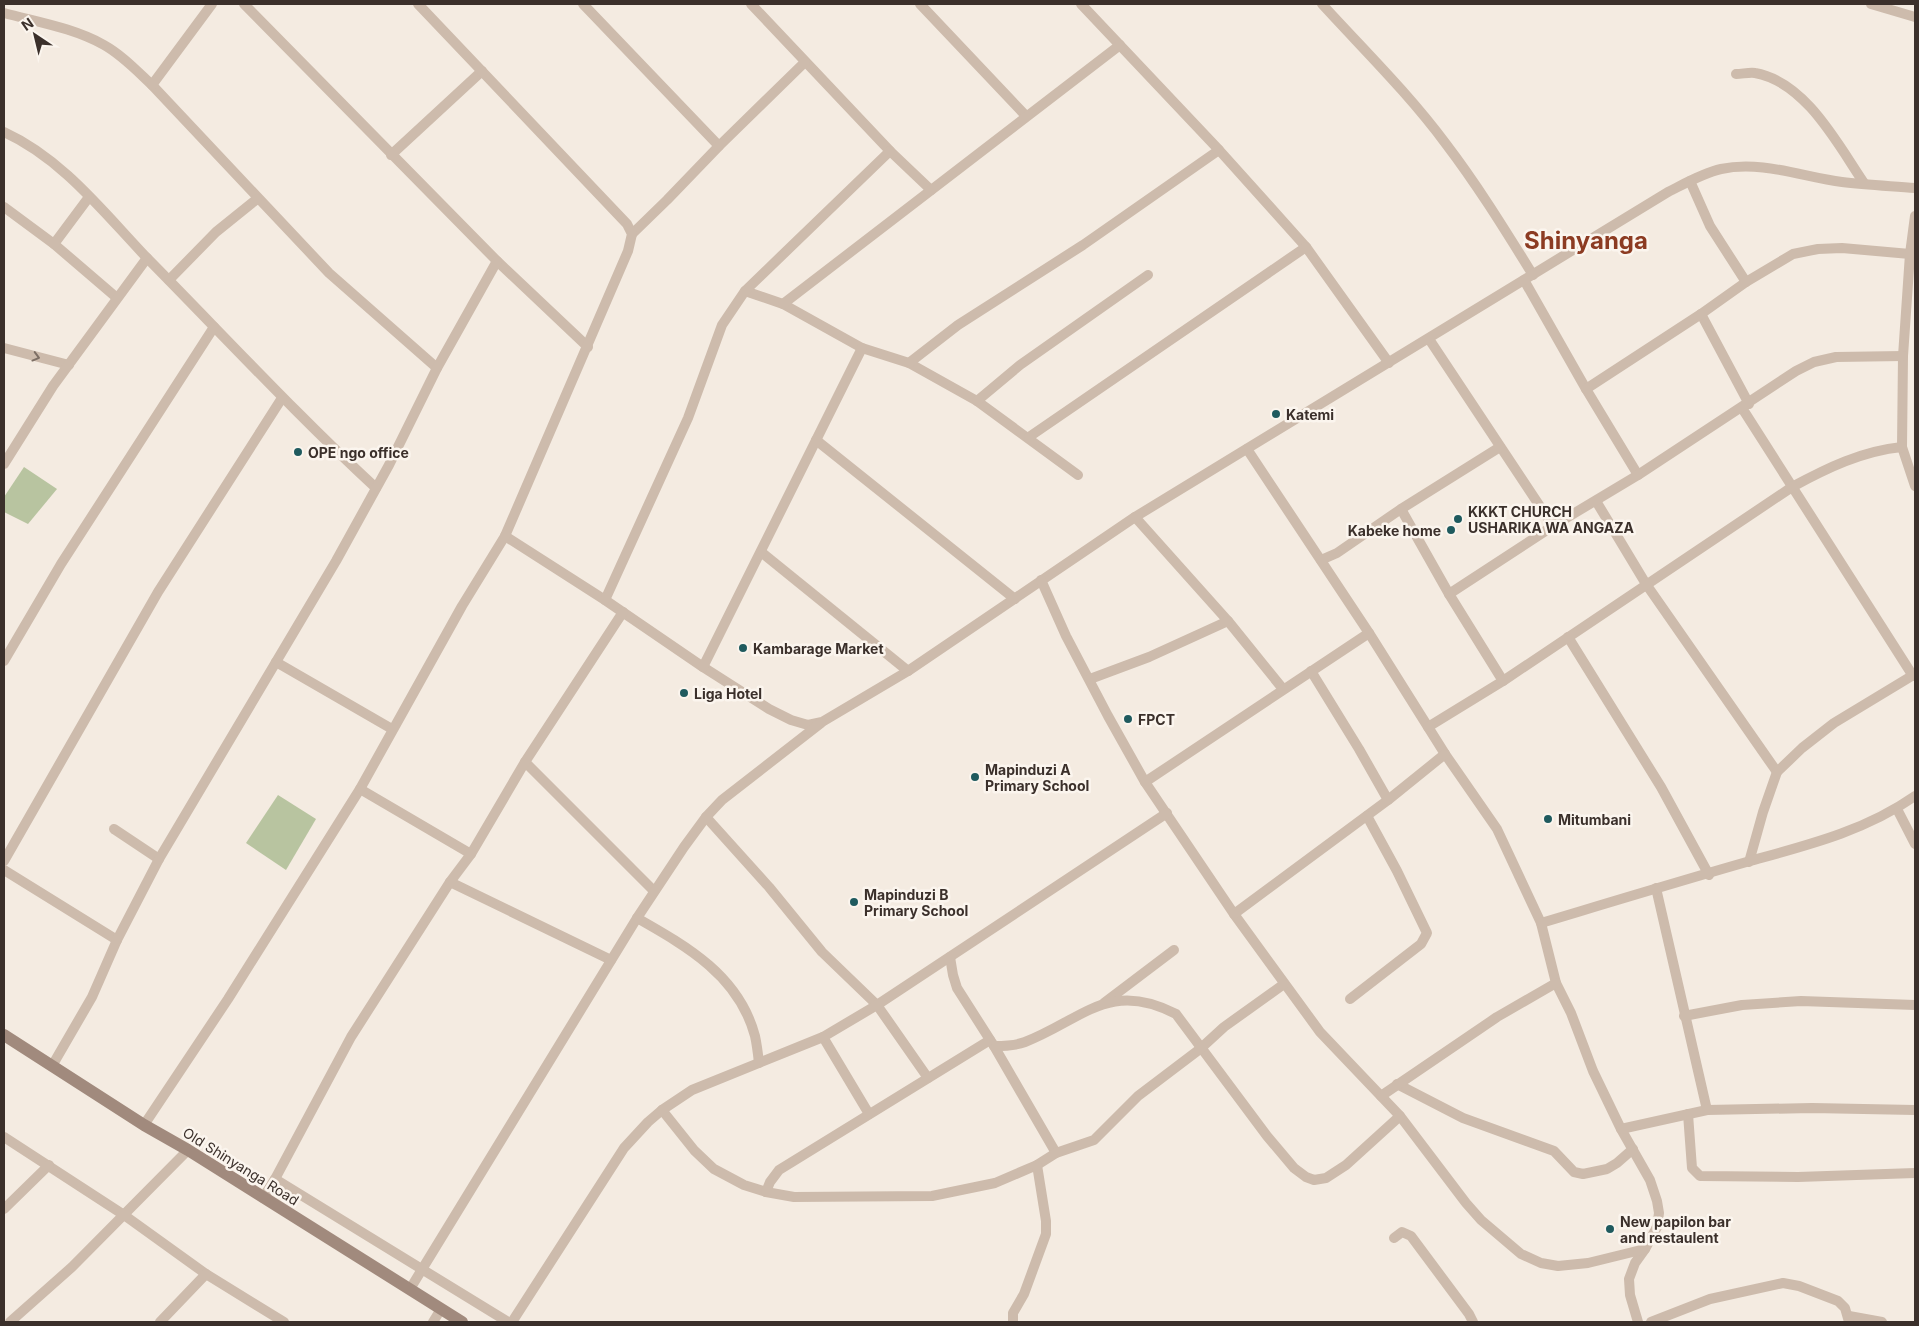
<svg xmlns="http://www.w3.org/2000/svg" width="1919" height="1326" font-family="Inter,sans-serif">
<rect width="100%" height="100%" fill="#f4ebe1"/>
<g fill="#b8c4a0">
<polygon points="24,467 57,489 28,524 4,512 4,497"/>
<polygon points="278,795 316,819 286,870 246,843"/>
</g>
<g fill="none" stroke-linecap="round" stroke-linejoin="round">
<g stroke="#cdbbac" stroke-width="10">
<polyline points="244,4 497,261 588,347"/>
<polyline points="583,4 719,146"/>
<polyline points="751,4 890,151 931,190"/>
<polyline points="920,4 1026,116"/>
<polyline points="1081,4 1219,150 1306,247 1389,363"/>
<path d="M1322,4C1364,50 1409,94 1446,144C1478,186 1505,230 1533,275"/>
<polyline points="1871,4 1915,17"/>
<path d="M4,13C37,22 74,28 104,45C122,55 137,71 152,85L329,273L437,368"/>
<path d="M1736,74C1742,74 1750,72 1755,73C1806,82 1838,145 1864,183"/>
<polyline points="152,85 212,4"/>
<path d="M4,132C63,159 104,213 148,259C224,336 297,415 376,488"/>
<polyline points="391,155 482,71"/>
<polyline points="1690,181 1710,226 1746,282"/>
<polyline points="4,207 54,244 117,298"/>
<polyline points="1915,216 1910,254 1903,356 1902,447 1915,486"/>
<polyline points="632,234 667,200 719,146 805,62"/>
<polyline points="54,244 89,197"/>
<polyline points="169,280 216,232 257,199"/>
<polyline points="1524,280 1586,389 1638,475"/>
<polyline points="745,291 783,304 862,348 909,363 977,401 1078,475"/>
<polyline points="783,304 1120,45"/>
<polyline points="1701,314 1749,404"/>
<polyline points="1429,339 1553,526"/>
<polyline points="4,348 69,365"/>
<polyline points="909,363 958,325 1083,245 1219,150"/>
<polyline points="1586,389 1701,314 1746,282 1793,254 1818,249 1842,248 1910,254"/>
<polyline points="977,401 1020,365 1148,275"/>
<polyline points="1742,408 1913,676"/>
<polyline points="1029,437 1306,247"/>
<polyline points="816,440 1015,599"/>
<polyline points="1247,449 1369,633 1445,754 1497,829 1541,923 1556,983 1571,1013 1593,1071 1621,1129 1650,1180 1657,1201 1659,1213 1657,1227 1645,1249 1635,1263 1629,1279 1630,1295 1638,1322"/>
<polyline points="4,464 53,386 147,258"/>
<polyline points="1596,501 1646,584 1777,772"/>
<polyline points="1401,509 1449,594 1503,681"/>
<polyline points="1135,517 1228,621 1283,689"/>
<path d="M505,536L605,600L703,667L769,709L791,720L808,725L822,722L908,671L1135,517L1668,192C1684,184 1703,173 1721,169C1761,160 1803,177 1842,182C1866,185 1891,186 1915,188"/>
<polyline points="761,552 908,671"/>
<polyline points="1321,560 1337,553 1401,509 1500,447"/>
<polyline points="1041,580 1066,636 1108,716 1145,782 1234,914 1320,1032 1400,1116 1466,1203 1481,1220 1521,1254 1541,1263 1558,1266 1588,1263 1645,1249"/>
<polyline points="1449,594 1553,526 1638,475 1796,371 1814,362 1836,357 1903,356"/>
<polyline points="605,600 688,418 722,325 745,291 890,151"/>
<polyline points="1568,637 1661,787 1709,875"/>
<polyline points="4,661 61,564 214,327"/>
<polyline points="276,662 392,729"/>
<polyline points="703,667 862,348"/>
<polyline points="1311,671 1359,749 1388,800"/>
<polyline points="1090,679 1149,657 1228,621"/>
<path d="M1428,727L1503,681L1792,487C1827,468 1862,451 1902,447"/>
<polyline points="525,762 654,891"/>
<polyline points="1145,782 1369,633"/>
<polyline points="360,789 471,854"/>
<polyline points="1897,809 1915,844"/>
<polyline points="706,817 769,887 822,952 877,1005 928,1078"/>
<polyline points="114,829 159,859"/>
<polyline points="4,861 158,592 282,398"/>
<polyline points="1749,862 1763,812 1777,772 1802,748 1834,723 1915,674"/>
<polyline points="4,870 117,940"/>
<polyline points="450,882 611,960"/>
<polyline points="1656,888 1707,1110"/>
<polyline points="1234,914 1388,800 1445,754"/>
<path d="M637,918C688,947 739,976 755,1036C757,1045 758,1054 759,1063"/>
<path d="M1541,923C1611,902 1680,881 1750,861C1808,845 1865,831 1915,796"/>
<polyline points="950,957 953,975 957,988 994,1046 1056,1153"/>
<polyline points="1350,999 1421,944 1427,933 1397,871 1367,816"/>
<polyline points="1104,1003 1174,950"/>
<polyline points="1684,1016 1742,1005 1801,1001 1915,1005"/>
<polyline points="823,1037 869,1114"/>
<path d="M994,1046C1004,1046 1015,1046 1025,1042C1082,1020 1109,979 1176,1014L1267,1136L1294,1168L1306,1177L1314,1180L1326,1178L1346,1165L1400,1116"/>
<polyline points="52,1066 92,997 117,940 159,859 336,561 389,465 437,368 497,261"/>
<polyline points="1397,1084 1463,1118 1554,1151 1574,1172 1583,1174 1607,1169 1617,1163 1633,1149"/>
<polyline points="1381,1096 1497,1017 1556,983"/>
<polyline points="662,1110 694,1150 714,1169 744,1185 766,1192 794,1197 932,1196 995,1183 1037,1165 1056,1153 1094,1140 1138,1096 1200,1049 1224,1027 1284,984"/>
<polyline points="1688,1114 1692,1168 1700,1176 1798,1177 1915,1173"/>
<polyline points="144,1125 228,999 360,789 462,606 505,536 628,251 632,234 627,224 418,4"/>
<polyline points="1621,1129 1707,1110 1812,1108 1915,1110"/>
<polyline points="4,1137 124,1215 206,1274 284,1322"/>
<polyline points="275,1179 508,1322"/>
<polyline points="766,1192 770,1182 779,1170 990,1040"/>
<polyline points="263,1198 275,1179 351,1037 450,882 471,854 525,762 623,612"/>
<polyline points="4,1209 49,1165"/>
<polyline points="1394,1238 1402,1232 1411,1236 1469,1314 1473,1322"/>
<polyline points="410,1289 637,918 684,847 706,817 722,800 821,723"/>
<polyline points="1849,1316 1882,1322"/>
<polyline points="10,1322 72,1267 188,1150"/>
<polyline points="160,1322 206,1274"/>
<polyline points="433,1322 441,1309"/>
<polyline points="512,1322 624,1148 648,1122 662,1110 692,1090 823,1037 877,1005 1167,813"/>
<polyline points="1013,1322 1013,1313 1024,1294 1046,1234 1046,1221 1037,1165"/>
<polyline points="1651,1322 1710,1299 1783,1283 1799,1286 1838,1301 1845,1308 1849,1322"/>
</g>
<polyline stroke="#a18a7d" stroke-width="12" points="4,1035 144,1125 188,1150 462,1322"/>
</g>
<defs><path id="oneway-chevron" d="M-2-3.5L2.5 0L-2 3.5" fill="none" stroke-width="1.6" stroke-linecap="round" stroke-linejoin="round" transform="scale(1.25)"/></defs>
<use stroke="#7d6f65" href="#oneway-chevron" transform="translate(36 357) rotate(15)"/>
<g fill="#1f5a5e" stroke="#fbf5ee" stroke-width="2">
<circle cx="1276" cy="414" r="5"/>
<circle cx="298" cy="452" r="5"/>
<circle cx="1458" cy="519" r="5"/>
<circle cx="1451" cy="530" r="5"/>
<circle cx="743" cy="648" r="5"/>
<circle cx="684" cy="693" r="5"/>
<circle cx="1128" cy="719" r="5"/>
<circle cx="975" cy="777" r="5"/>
<circle cx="1548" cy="819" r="5"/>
<circle cx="854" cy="902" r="5"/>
<circle cx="1610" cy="1229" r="5"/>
</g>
<g text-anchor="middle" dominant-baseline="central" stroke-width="5" stroke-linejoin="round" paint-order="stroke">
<g font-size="14" font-weight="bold" fill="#3b302b" stroke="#fbf5ee" text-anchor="start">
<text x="1286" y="414">Katemi</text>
<text x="308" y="452">OPE ngo office</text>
<text x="1468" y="511">KKKT CHURCH<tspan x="1468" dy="16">USHARIKA WA ANGAZA</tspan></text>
<text x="1441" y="530" text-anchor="end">Kabeke home</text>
<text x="753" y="648">Kambarage Market</text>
<text x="694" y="693">Liga Hotel</text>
<text x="1138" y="719">FPCT</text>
<text x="985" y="769">Mapinduzi A<tspan x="985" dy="16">Primary School</tspan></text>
<text x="1558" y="819">Mitumbani</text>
<text x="864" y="894">Mapinduzi B<tspan x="864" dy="16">Primary School</tspan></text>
<text x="1620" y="1221">New papilon bar<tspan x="1620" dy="16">and restaulent</tspan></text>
</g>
<g font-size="14" fill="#3b302b" stroke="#fbf5ee">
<text transform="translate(241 1166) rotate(32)">Old Shinyanga Road</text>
</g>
<g font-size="24" font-weight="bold" fill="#8c3b22" stroke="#fbf5ee">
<text x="1586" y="240">Shinyanga</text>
</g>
</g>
<rect width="1919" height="1326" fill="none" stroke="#3b302b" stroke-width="10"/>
<g transform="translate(35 35) rotate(325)" stroke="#fbf5ee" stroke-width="4" paint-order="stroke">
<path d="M0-4L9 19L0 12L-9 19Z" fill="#3b302b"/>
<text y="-8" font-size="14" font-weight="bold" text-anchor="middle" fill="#3b302b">N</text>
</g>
</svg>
